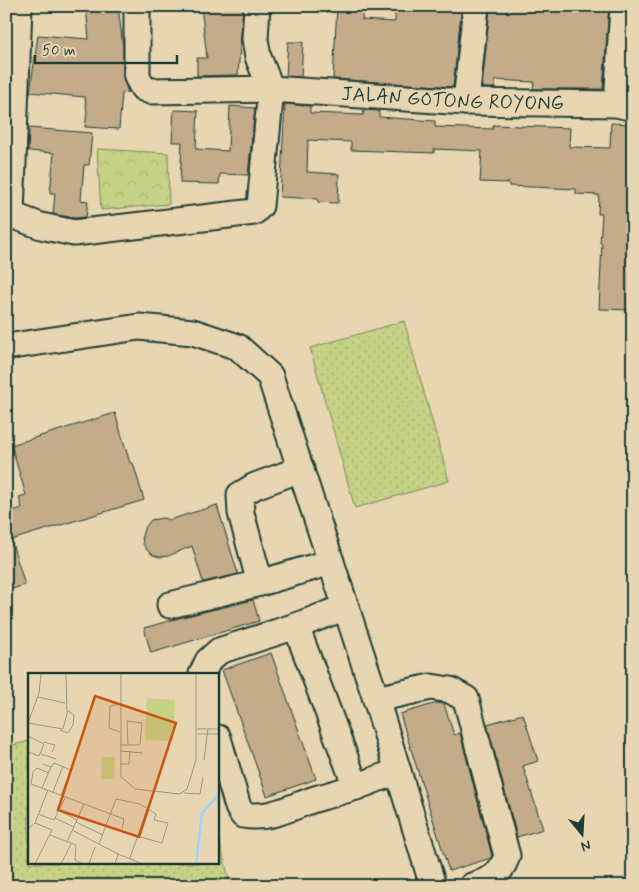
<svg xmlns="http://www.w3.org/2000/svg" width="639" height="892" font-family="Mynerve,sans-serif">
<defs>
<pattern id="grass-dots" width="8" height="8" patternUnits="userSpaceOnUse" patternTransform="scale(1.25)"><rect width="8" height="8" fill="#c6d285"/><path d="M2 2h.1M6 6h.1" fill="none" stroke="#aab573" stroke-width="1.8" stroke-linecap="round"/></pattern>
<pattern id="forest-crowns" width="20" height="18" patternUnits="userSpaceOnUse" patternTransform="scale(1.25)"><rect width="20" height="18" fill="#c6d285"/><path d="M2 6a3 3 0 1 1 6 0M12 15a3 3 0 1 1 6 0" fill="none" stroke="#aab573"/></pattern>
</defs>
<rect width="100%" height="100%" fill="#e8d6b3"/>
<filter id="ink" filterUnits="userSpaceOnUse"><feTurbulence type="fractalNoise" baseFrequency=".02" numOctaves="2"/><feDisplacementMap in="SourceGraphic" scale="10" xChannelSelector="R" yChannelSelector="G"/><feConvolveMatrix kernelMatrix="1 2 1 2 8 2 1 2 1" color-interpolation-filters="sRGB"/></filter>
<g filter="url(#ink)">
<g fill="url(#grass-dots)" stroke="#72885c">
<polygon points="404,321 449,481 355,508 310,348"/>
<polygon points="29,741 29,863 218,863 218,836 231,886 15,886 6,855 6,747"/>
</g>
<polygon fill="url(#forest-crowns)" stroke="#72885c" points="97,149 168,153 169,204 101,210"/>
<g fill="#c4ac8a" stroke="#1f3d34">
<polygon points="86,6 118,6 123,47 123,77 128,92 122,93 119,129 85,127 87,112 85,97 30,92 38,35 89,39"/>
<polygon points="201,6 243,6 238,75 197,76 197,58 207,58"/>
<polygon points="337,6 363,6 362,20 395,22 395,6 462,6 453,87 333,79"/>
<polygon points="490,6 609,6 603,89 533,89 534,82 495,80 495,88 482,88"/>
<polygon points="288,42 303,42 301,77 286,76"/>
<polygon points="285,104 310,106 310,113 363,115 364,110 379,111 379,117 435,121 435,127 493,129 493,125 570,128 569,147 610,148 611,123 633,124 632,310 599,309 602,243 600,243 602,214 598,214 599,195 576,194 576,189 509,186 509,183 480,182 482,151 434,149 434,153 351,150 351,142 308,140 307,172 339,174 338,203 318,202 318,199 280,197"/>
<polygon points="230,106 255,108 248,175 220,174 219,184 180,183 182,142 172,142 174,110 198,111 196,149 228,151"/>
<polygon points="29,128 92,133 89,165 84,165 81,200 88,201 86,217 75,218 53,214 55,193 50,193 54,153 28,151"/>
<polygon points="115,413 130,463 133,463 144,500 11,540 25,585 6,591 6,513 22,508 19,497 26,495 11,445"/>
<polygon points="217,505 238,574 203,582 192,546 168,556 160,557 153,555 147,550 143,544 142,536 144,529 151,520 163,518 169,520"/>
<polygon points="253,600 259,621 151,653 144,628 179,618"/>
<polygon points="271,653 316,779 267,796 222,670"/>
<polygon points="437,703 444,704 454,735 460,733 492,856 491,858 449,871 400,714"/>
<polygon points="523,714 538,761 523,766 543,829 517,837 487,724"/>
</g>
<g fill="none" stroke-linecap="round" stroke-linejoin="round">
<defs>
<g id="minor">
<path id="s1" d="M137,12V77L143,88L150,91L271,89L466,102L617,104L633,108"/>
<polyline points="466,102 476,6"/>
<polyline points="617,104 623,6"/>
<polyline points="6,213 41,226 74,233 254,212 260,206 271,89 258,57 255,39 257,6"/>
<polyline points="11,214 19,6"/>
<polyline points="6,347 139,327 193,332 238,347 270,376 376,699 433,886"/>
<polyline points="260,583 241,513 240,495 255,486 301,469"/>
<polyline points="170,605 260,583 331,562"/>
<polyline points="202,674 208,661 219,651 296,626 346,607"/>
<path d="M376,699L431,687L450,690L466,699L507,856C499,877 492,879 472,886"/>
<path d="M218,738L238,807L243,815C269,820 291,807 315,799C329,795 343,791 356,787L296,626"/>
<polyline points="356,787 398,771"/>
</g>
</defs>
<use href="#minor" stroke="#1f3d34" stroke-width="29"/>
<use href="#minor" stroke="#e8d6b3" stroke-width="25"/>
</g>
</g>
<g text-anchor="middle" dominant-baseline="central" stroke-width="5" stroke-linejoin="round" paint-order="stroke">
<g font-size="20" fill="#1f3d34" stroke="#e8d6b3">
<text stroke="none"><textPath href="#s1" startOffset="388">JALAN GOTONG ROYONG</textPath></text>
</g>
</g>
<g transform="translate(28 673)">
<rect width="191" height="191" fill="#e8d6b3"/>
<path d="M119,25L147,27L145,68L117,67ZM74,84H87L86,106H73Z" fill="#c6d285"/>
<path fill="none" stroke="#9dd3fc" stroke-width="2.5" d="M168,191L174,140L192,120"/>
<path fill="none" stroke="#989980" stroke-width="1" d="M93,1V104L107,116L152,121L159,116L168,87V1M10,24L37,30M0,50L35,56L39,41L38,1M0,50L11,20L13,1M169,56H192M32,57L40,60L45,52L46,42L40,38M92,59L81,55L82,33L93,31M169,61H192M0,63L16,71L11,83L0,79M16,69L27,72L24,79M92,72H110L112,71L114,50L99,48L100,72M92,78L115,80M13,81L28,86M176,87L180,56M15,91L23,94L26,90L43,97L33,122M92,91H101L102,78M5,99L3,111L96,146L94,156M5,99L9,95L21,100M14,115L23,94M25,119L35,93M156,120L172,121L175,104M32,138L49,147M10,141L26,147L37,125M27,145L46,154M48,149L75,162M7,150L24,157L7,191M0,156L7,150L20,117M44,157L90,181M22,162L48,172L47,187L55,191M39,169L56,131M71,171L88,126L112,131L128,141L126,147L140,150L134,170L109,163M102,185L119,136M33,191L43,171M61,191L67,174M87,191L90,181L115,191"/>
<path fill="#ca5512" fill-opacity="0.15" stroke="#ca5512" stroke-width="2.5" d="M67,23L148,50L111,164L30,137Z"/>
<rect width="191" height="191" fill="none" stroke="#1f3d34" stroke-width="2.5"/>
</g>
<rect width="639" height="892" fill="none" stroke="#e8d6b3" stroke-width="25"/>
<rect x="12" y="12" width="614" height="867" fill="none" stroke="#1f3d34" stroke-width="2" filter="url(#ink)"/>
<g transform="translate(582 834) rotate(162)" stroke="#e8d6b3" stroke-width="4" paint-order="stroke">
<path d="M0-4L9 19L0 12L-9 19Z" fill="#1f3d34"/>
<text y="-8" font-size="14" font-weight="bold" text-anchor="middle" fill="#1f3d34">N</text>
</g>
<path d="M35 55v8h142v-8" fill="none" stroke="#1f3d34" stroke-width="2.5"/>
<text x="42" y="55" font-size="15" fill="#1f3d34" stroke="#e8d6b3" stroke-width="4" paint-order="stroke">50 m</text>
</svg>
